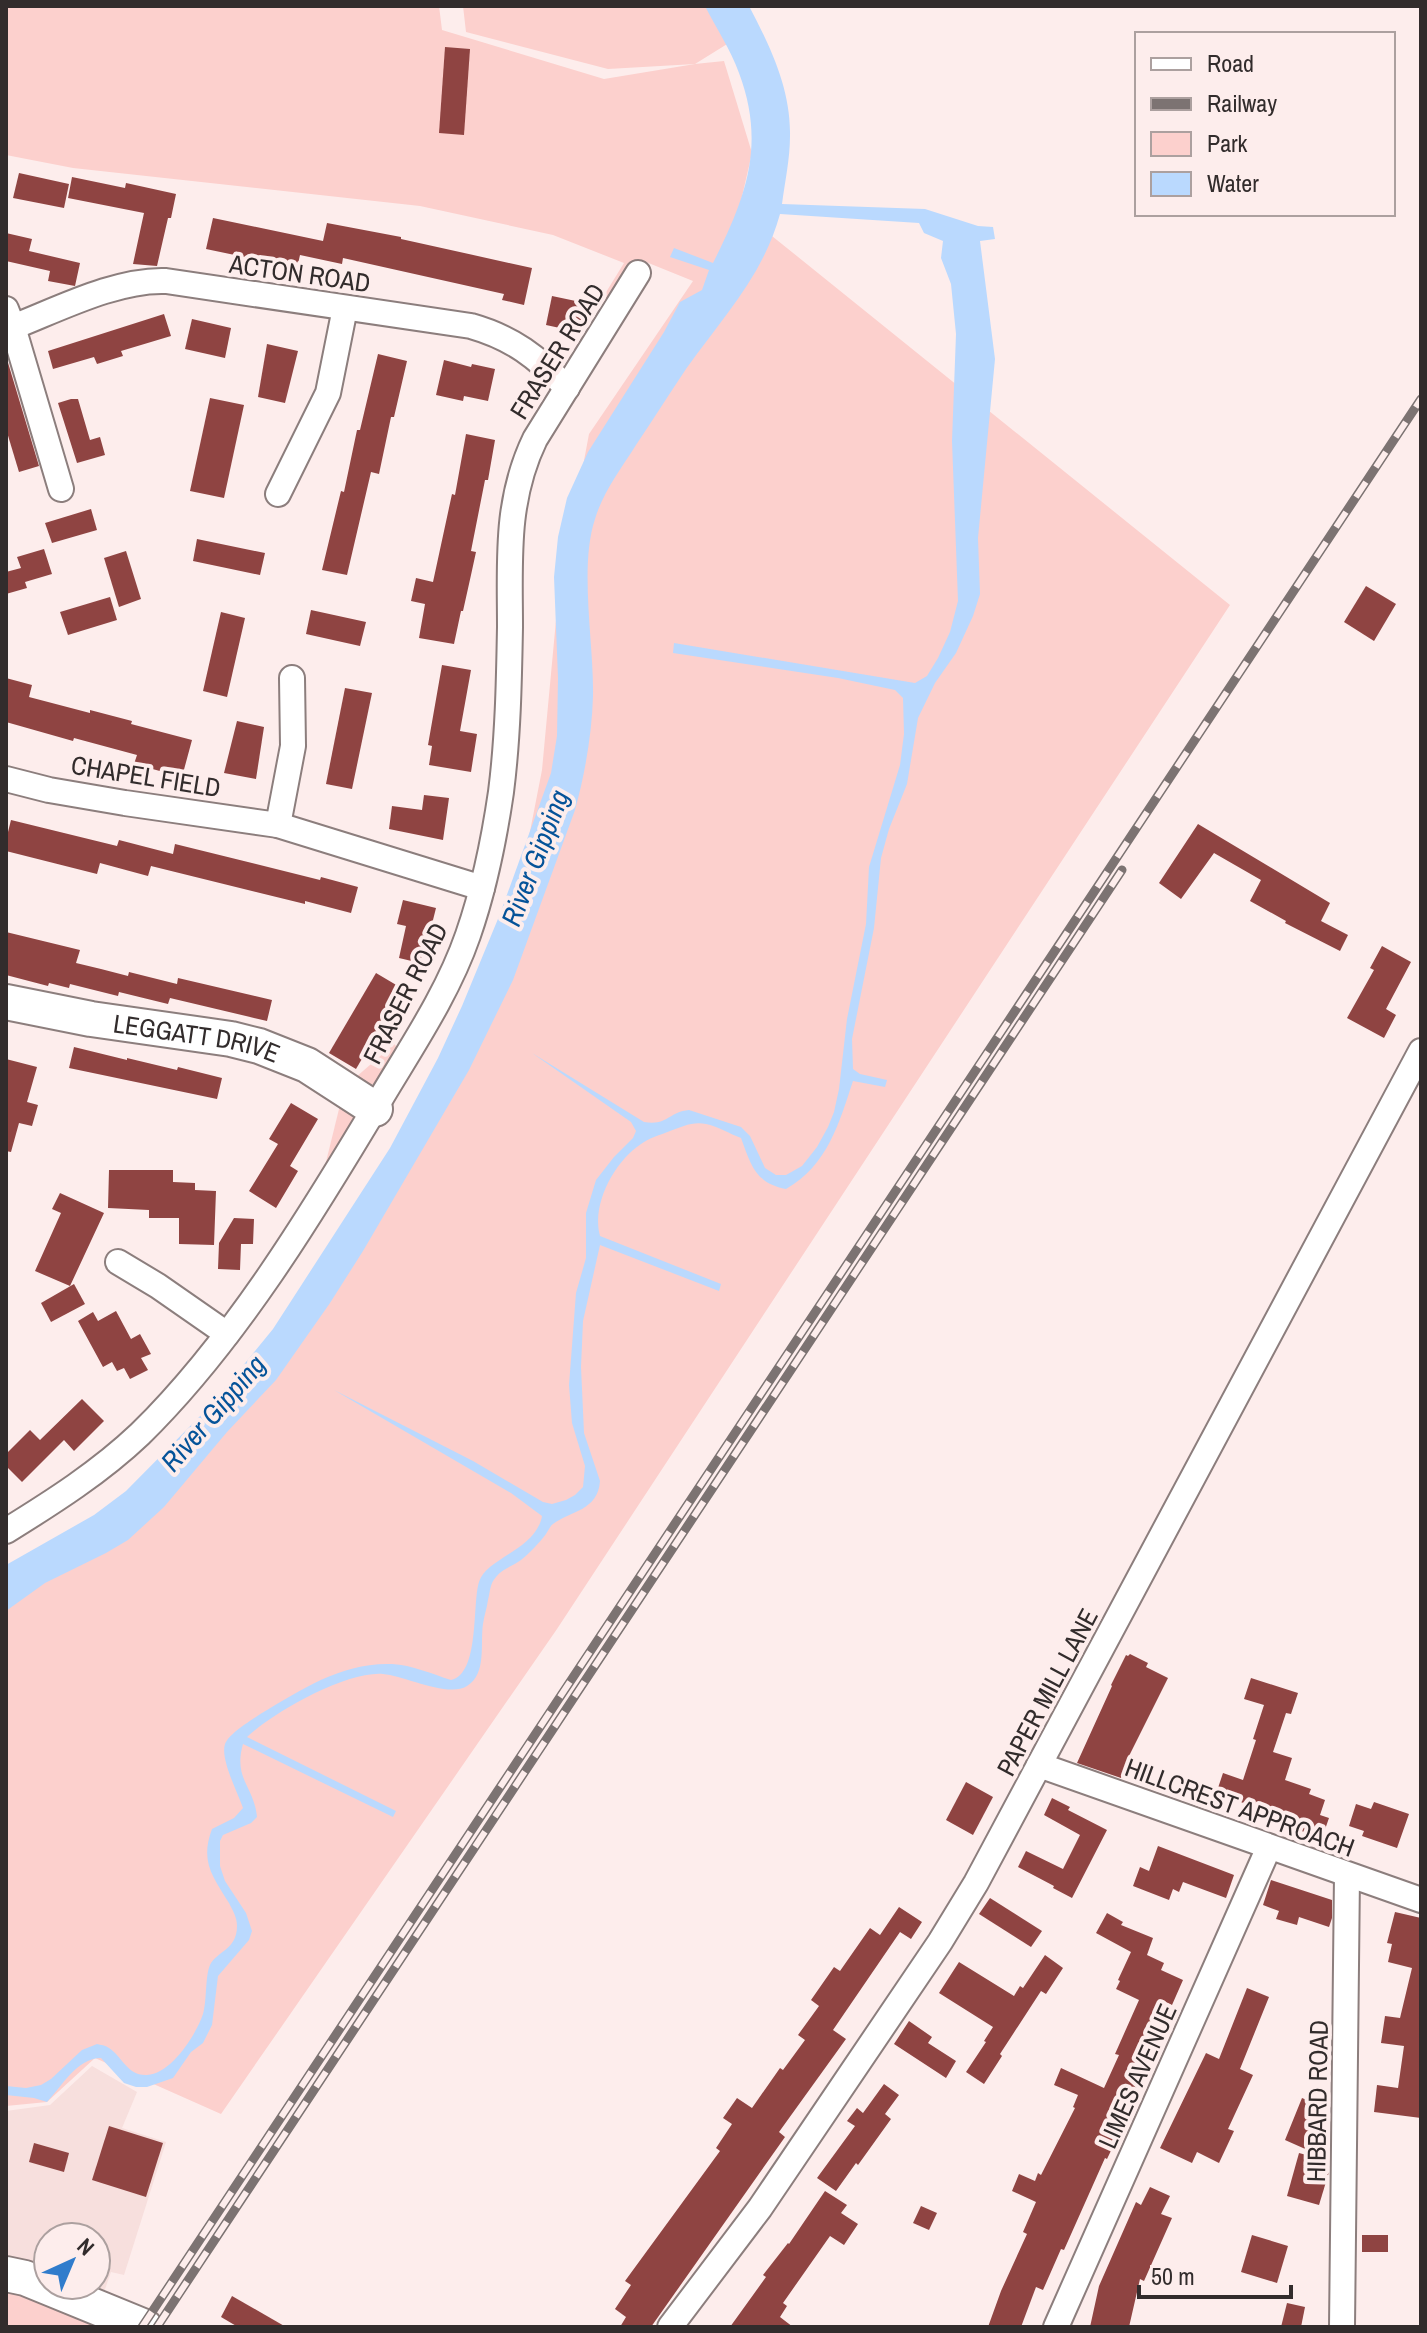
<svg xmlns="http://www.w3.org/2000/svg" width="1427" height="2333" font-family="'Archivo Narrow',sans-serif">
<rect width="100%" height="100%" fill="#fdedec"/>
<polygon fill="#f7dfdd" points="92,2066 137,2092 122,2128 166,2142 124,2275 111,2272 103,2295 75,2285 96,2285 96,2237 48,2237 48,2275 6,2262 6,2111 50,2105"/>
<g fill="#fcd0cd">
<polygon points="6,6 439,6 442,30 604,79 695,64 608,69 466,32 463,6 717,6 732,41 695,64 724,61 752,153 738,214 741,211 1230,605 557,1629 221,2114 95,2058 47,2102 6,2106 6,1598 140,1504 328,1273 508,944 542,770 558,599 589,434 693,281 646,262 616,313 600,302 624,263 553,235 420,206 73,168 6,155"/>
<polygon points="394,1044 401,1051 377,1083 369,1085 355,1078"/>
<polygon points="340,1105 353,1112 353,1123 330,1167 325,1166"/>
<polygon points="6,2279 137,2327 6,2327"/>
</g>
<path fill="#bad9fe" d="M705,6H749C770,46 791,89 790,136C790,159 785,181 782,204L925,209L978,226L993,227L995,239L980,241L995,359L978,538L980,594L973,616L956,653L935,683L918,718L907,784L889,829L881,858L874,928L852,1039L853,1069L860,1074L887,1080L885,1087L853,1081C839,1123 828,1165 786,1189C755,1183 751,1165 741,1138C730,1134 717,1126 706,1124C693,1121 681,1127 670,1131C660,1135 649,1138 641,1144C615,1161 591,1204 600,1236L721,1284L719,1291L600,1245L583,1321L581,1367L584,1433L600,1481C598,1511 570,1511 553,1524C551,1525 548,1531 546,1534C539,1543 530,1553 521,1560C513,1566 502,1569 496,1577C490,1583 490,1592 488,1600C487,1608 484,1616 483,1624C480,1644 487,1674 467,1686C448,1698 405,1676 383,1674C346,1671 274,1712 247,1737L396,1811L393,1817L243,1744C233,1779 254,1786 257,1817L251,1823L223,1835L220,1841V1866L225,1881L246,1913L252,1931L249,1940L218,1976L212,2025L203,2043L191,2052L173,2078L147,2087H136L124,2083L101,2058C77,2058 62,2086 47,2102L34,2098L6,2095V2086L26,2088L41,2085L51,2079L82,2050L97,2044C101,2045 105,2045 109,2048C123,2057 127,2076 147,2075C171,2074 196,2035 203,2014C207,2001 205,1976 210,1965C217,1951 237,1950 237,1926C237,1917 233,1911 229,1903C212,1876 200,1861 212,1829L234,1818L243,1808C238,1793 220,1759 225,1744C229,1733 253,1719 262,1713C302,1689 343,1662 392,1664C412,1665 432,1674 451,1680C480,1674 472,1604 479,1582C486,1558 536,1550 542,1516L511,1493L334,1390L473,1461L543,1502L552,1504L566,1500L575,1495L583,1487L585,1466L572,1423L569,1385L576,1293L586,1258V1213L596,1180L614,1157L633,1138L636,1131L631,1122L532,1053L644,1122C668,1126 668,1112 689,1110L741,1127L750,1136L765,1168L776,1175H786L802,1166L817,1147L828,1127L834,1112L839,1089L847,1019L866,924L869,867L900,765L904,734L903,698L895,690L838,678L673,653L674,643L915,683L927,676L938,658L950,632L958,601L952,441L956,334L951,284L941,258L943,241L924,233L919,223L780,214C763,276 723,317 686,369C669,394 653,420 636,445C621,469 603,492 595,519C579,567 594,644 593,696C592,733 585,774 575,810L513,980L469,1070L363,1251L330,1303L276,1380L227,1432L164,1507L128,1540L106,1553L45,1583L6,1611V1565L94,1515L126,1491L210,1406L273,1329L390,1148L438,1058L462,1006L500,914L551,773L557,736L558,678L554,577L558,537L567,498L588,452L664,332L680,302L702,290L709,270L670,257L674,248L713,263C746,197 766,145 739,73C731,50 716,28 705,6Z"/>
<g fill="#8f4442">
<polygon points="445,47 470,49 464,135 439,133"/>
<polygon points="19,173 69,184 64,208 13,198"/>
<polygon points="72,177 125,188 126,183 176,194 171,218 168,218 157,266 133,264 144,213 68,198"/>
<polygon points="213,218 323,241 327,223 401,237 401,239 532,268 524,305 502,300 504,294 343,258 342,264 300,255 297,268 206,249"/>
<polygon points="6,233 32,239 29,251 80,263 75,286 48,281 50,271 6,261"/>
<polygon points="552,296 590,304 583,333 546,325"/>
<polygon points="164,314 171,336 121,351 123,356 97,364 94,357 53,369 48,351"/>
<polygon points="192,319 231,328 225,358 185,349"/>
<polygon points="267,344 298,351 285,403 258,397"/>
<polygon points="378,354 407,361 394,417 391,417 379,474 371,472 347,575 322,570 341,491 344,492 357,430 360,430"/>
<polygon points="6,356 39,466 19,472 6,429"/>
<polygon points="444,360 471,367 472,364 495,369 488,401 464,396 463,401 436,395"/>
<polygon points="210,398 244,405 224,498 190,491"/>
<polygon points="71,399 78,399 90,440 100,437 105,455 77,463 58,403"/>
<polygon points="466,434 495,440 488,480 485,480 471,551 476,552 471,575 463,611 461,611 454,644 419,638 425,604 411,601 416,578 433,582 452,494 455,495"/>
<polygon points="91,509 97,530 52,543 45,523"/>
<polygon points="197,539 265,553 260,575 193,561"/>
<polygon points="44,549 52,574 25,582 27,588 6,594 6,572 21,568 17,557"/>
<polygon points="126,551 141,599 119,607 104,558"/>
<polygon points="1366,586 1396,604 1374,641 1344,622"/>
<polygon points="110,597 117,620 68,635 60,612"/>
<polygon points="311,610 366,622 360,646 306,634"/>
<polygon points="221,612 245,618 227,697 203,691"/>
<polygon points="442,665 471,670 460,731 477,734 471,772 429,765 432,746 428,745"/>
<polygon points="6,678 32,685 29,697 90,713 90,710 132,721 131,724 192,740 182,777 134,764 137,755 74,738 73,741 6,722"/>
<polygon points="345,688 372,693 352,789 326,784"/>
<polygon points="237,721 264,727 256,779 224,773"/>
<polygon points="424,795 449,798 443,840 389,829 392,806 422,810"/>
<polygon points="11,820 117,846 119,840 173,854 175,844 320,880 321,877 358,887 351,913 305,901 305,904 151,866 148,876 100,863 97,874 6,851 6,840"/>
<polygon points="1198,824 1330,903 1321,921 1348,935 1340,951 1285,923 1286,921 1250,901 1261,880 1214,853 1181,899 1159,883"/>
<polygon points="403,900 436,908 430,932 427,931 420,963 399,958 406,926 397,924"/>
<polygon points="6,932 80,950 76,963 101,969 128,976 129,972 177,984 178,978 272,1000 267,1021 170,998 168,1004 119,992 118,996 70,984 69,988 49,983 48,986 6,975"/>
<polygon points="1382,946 1411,962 1386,1009 1396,1015 1384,1038 1347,1018 1374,970 1370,968"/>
<polygon points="376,973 403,989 356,1069 329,1053"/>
<polygon points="74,1047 127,1060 127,1058 177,1070 178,1067 222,1078 217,1099 69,1068"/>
<polygon points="6,1059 37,1067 27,1102 38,1105 32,1126 19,1123 11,1152 6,1151"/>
<polygon points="291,1103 318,1119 290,1166 298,1171 276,1208 249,1191 278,1144 269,1139"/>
<polygon points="109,1170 173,1170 173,1182 195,1183 195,1190 216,1191 214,1245 179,1244 179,1218 149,1218 149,1210 108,1208"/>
<polygon points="60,1193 104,1213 70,1286 35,1271 61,1213 52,1209"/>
<polygon points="234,1218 254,1219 253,1244 241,1244 240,1270 218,1269 219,1243"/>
<polygon points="74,1284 85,1304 51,1322 41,1303"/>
<polygon points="116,1311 131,1339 140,1334 151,1354 141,1358 148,1370 130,1379 124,1368 117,1371 112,1362 103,1367 78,1321 93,1312 98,1321"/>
<polygon points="82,1399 104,1421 74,1451 64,1440 22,1482 6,1466 6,1454 30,1430 40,1440"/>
<polygon points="1130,1654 1148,1663 1146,1667 1168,1678 1127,1760 1129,1761 1121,1778 1077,1763 1112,1686 1111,1685 1126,1655 1128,1656"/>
<polygon points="1251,1678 1298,1693 1291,1714 1286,1713 1273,1752 1292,1758 1285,1780 1311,1789 1309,1794 1325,1800 1320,1815 1329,1818 1322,1838 1272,1821 1274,1813 1216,1794 1223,1773 1243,1780 1256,1740 1253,1739 1264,1705 1244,1699"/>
<polygon points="966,1782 993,1797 973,1835 946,1820"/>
<polygon points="1052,1798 1070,1807 1068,1810 1107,1830 1072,1898 1053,1888 1054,1886 1018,1867 1026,1851 1063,1869 1080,1835 1044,1815"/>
<polygon points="1374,1802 1409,1814 1397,1848 1362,1836 1364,1831 1349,1826 1356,1804 1371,1809"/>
<polygon points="1158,1846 1234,1875 1226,1898 1183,1882 1179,1892 1173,1889 1169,1900 1133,1886 1140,1867 1149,1871"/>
<polygon points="1271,1880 1332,1900 1332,1918 1329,1927 1299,1917 1297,1925 1276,1919 1279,1911 1263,1905"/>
<polygon points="990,1898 1042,1931 1031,1947 979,1914"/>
<polygon points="899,1907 922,1922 911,1939 900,1932 833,2030 846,2039 779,2132 785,2137 651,2327 620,2327 626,2317 615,2309 631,2285 625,2281 720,2151 716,2148 732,2124 723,2118 737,2098 752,2108 780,2068 783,2070 805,2040 798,2035 819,2006 811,2000 834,1967 840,1971 870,1928 880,1935"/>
<polygon points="1395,1912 1421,1918 1421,2118 1374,2112 1377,2085 1398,2088 1404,2046 1381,2043 1385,2016 1400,2018 1412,1968 1388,1962 1392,1944 1387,1943"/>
<polygon points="1107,1913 1123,1922 1121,1925 1153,1938 1147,1955 1164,1963 1161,1970 1183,1980 1172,2005 1162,2000 1147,2032 1160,2038 1116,2135 1118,2136 1107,2159 1105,2158 1064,2250 1061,2249 1043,2290 1036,2287 1021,2327 988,2327 1001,2291 1027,2234 1023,2232 1036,2202 1012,2191 1019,2174 1035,2181 1038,2173 1041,2175 1075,2108 1073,2107 1078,2095 1054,2085 1061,2068 1104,2088 1119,2055 1115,2054 1139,2000 1116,1989 1120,1981 1118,1980 1131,1952 1096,1933"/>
<polygon points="1045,1955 1063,1968 1046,1994 1041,1991 1000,2054 1002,2056 984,2084 966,2072 986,2042 984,2041 993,2027 939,1993 959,1962 1014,1996 1020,1986 1023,1988"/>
<polygon points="1247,1988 1269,1997 1240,2069 1253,2075 1228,2129 1234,2131 1219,2163 1197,2152 1192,2163 1160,2148 1206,2053 1219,2059"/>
<polygon points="909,2021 932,2037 928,2043 956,2061 946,2078 894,2044"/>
<polygon points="884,2084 899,2095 885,2114 891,2119 858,2165 856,2163 836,2191 817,2178 855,2126 847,2121 857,2108 863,2113"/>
<polygon points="1302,2098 1323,2107 1321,2112 1328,2115 1312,2152 1285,2140"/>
<polygon points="109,2126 163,2143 146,2197 92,2180"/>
<polygon points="34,2143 69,2153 64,2172 29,2162"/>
<polygon points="1299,2153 1329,2161 1329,2172 1319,2205 1287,2196"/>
<polygon points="1150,2187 1170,2196 1161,2214 1172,2218 1144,2281 1140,2279 1129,2327 1090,2327 1099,2286 1136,2202 1141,2205"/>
<polygon points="825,2191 847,2205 841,2213 858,2224 844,2245 830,2236 783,2303 787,2306 780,2317 793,2327 730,2327 766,2277 763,2275 788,2243 789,2244"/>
<polygon points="921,2206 937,2213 929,2230 913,2223"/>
<polygon points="1252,2235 1288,2246 1277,2283 1241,2272"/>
<rect x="1362" y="2235" width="26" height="17"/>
<polygon points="232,2296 260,2312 286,2327 238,2327 221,2317"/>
<polygon points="1287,2303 1305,2307 1301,2327 1281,2327"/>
</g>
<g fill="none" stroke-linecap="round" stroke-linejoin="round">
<defs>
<g id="street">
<path d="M6,309L13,327C59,309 117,279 166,281L471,326C513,338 537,357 567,388"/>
<polyline points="13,327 61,489"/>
<polyline points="278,494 328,393 345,308"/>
<polyline points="6,779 49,790 125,803 278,825 482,888"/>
<polyline points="278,825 293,746 292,678"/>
<polyline points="118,1262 158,1286 227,1334"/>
<path d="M6,1531C53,1502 100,1472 140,1434C235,1341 313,1212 381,1098C412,1046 448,993 468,935C484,889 494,840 501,792C508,737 509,682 510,627C510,561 505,501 535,439L638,273"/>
<polyline points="1039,1765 1421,1900"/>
<polyline points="670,2327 760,2208 940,1942 976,1883 1421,1051"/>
<polyline points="1056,2327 1269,1847"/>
<polyline points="1342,2327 1347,1875"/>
</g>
<g id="secondary">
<path id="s1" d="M6,1002L91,1019L231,1039L259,1046L307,1065L375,1109"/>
<polyline points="6,2274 25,2278 145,2327"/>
</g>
</defs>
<use href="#street" stroke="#8c7e7d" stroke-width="28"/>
<use href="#secondary" stroke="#8c7e7d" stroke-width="38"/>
<use href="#street" stroke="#fff" stroke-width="24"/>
<use href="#secondary" stroke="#fff" stroke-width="34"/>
<defs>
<g id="rail">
<polyline points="142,2327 1421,399"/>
<polyline points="157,2327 1122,870"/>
</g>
</defs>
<use href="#rail" stroke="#7c7372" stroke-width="9"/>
<use href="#rail" stroke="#fdedec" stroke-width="6" stroke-dasharray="18" stroke-linecap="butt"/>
</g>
<g text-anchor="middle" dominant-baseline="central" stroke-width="8" stroke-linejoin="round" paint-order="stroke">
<g font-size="26" fill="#322c2c" stroke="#fdedec">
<text transform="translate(300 273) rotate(8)">ACTON ROAD</text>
<text transform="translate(557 351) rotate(-58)">FRASER ROAD</text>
<text transform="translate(146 776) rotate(9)">CHAPEL FIELD</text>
<text transform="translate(405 993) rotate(-63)">FRASER ROAD</text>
<text stroke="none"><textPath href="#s1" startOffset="194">LEGGATT DRIVE</textPath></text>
<text transform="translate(1047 1692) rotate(-62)">PAPER MILL LANE</text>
<text transform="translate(1240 1807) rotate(20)">HILLCREST APPROACH</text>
<text transform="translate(1137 2076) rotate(-66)">LIMES AVENUE</text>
<text transform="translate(1317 2101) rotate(-89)">HIBBARD ROAD</text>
</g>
<g font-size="28" font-style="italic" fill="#055399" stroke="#fdedec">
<text transform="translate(535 858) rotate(-69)">River Gipping</text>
<text transform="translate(213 1413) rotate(-49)">River Gipping</text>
</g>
</g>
<rect width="1427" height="2333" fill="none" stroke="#322c2c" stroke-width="16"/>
<rect x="1135" y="32" width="260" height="184" fill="#fdedec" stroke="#aca09f" stroke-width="2"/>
<rect x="1151" y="58" width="40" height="12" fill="#ffffff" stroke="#aca09f" stroke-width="2"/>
<text x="1207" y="72" font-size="24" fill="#322c2c">Road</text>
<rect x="1151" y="98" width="40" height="12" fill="#7c7372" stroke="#aca09f" stroke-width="2"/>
<text x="1207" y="112" font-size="24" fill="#322c2c">Railway</text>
<rect x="1151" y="132" width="40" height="24" fill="#fcd0cd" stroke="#aca09f" stroke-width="2"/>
<text x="1207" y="152" font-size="24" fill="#322c2c">Park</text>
<rect x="1151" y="172" width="40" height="24" fill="#bad9fe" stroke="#aca09f" stroke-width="2"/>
<text x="1207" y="192" font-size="24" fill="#322c2c">Water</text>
<g transform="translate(72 2261) rotate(44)"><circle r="38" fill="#fdedec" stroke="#aca09f" stroke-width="2"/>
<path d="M0-6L14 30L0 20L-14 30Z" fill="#307ccc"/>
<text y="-12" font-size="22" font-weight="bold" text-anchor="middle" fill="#322c2c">N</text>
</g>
<path d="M1139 2285v12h152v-12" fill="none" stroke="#322c2c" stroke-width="4"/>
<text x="1151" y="2285" font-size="24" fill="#322c2c" stroke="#fdedec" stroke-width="6" paint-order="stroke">50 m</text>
</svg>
